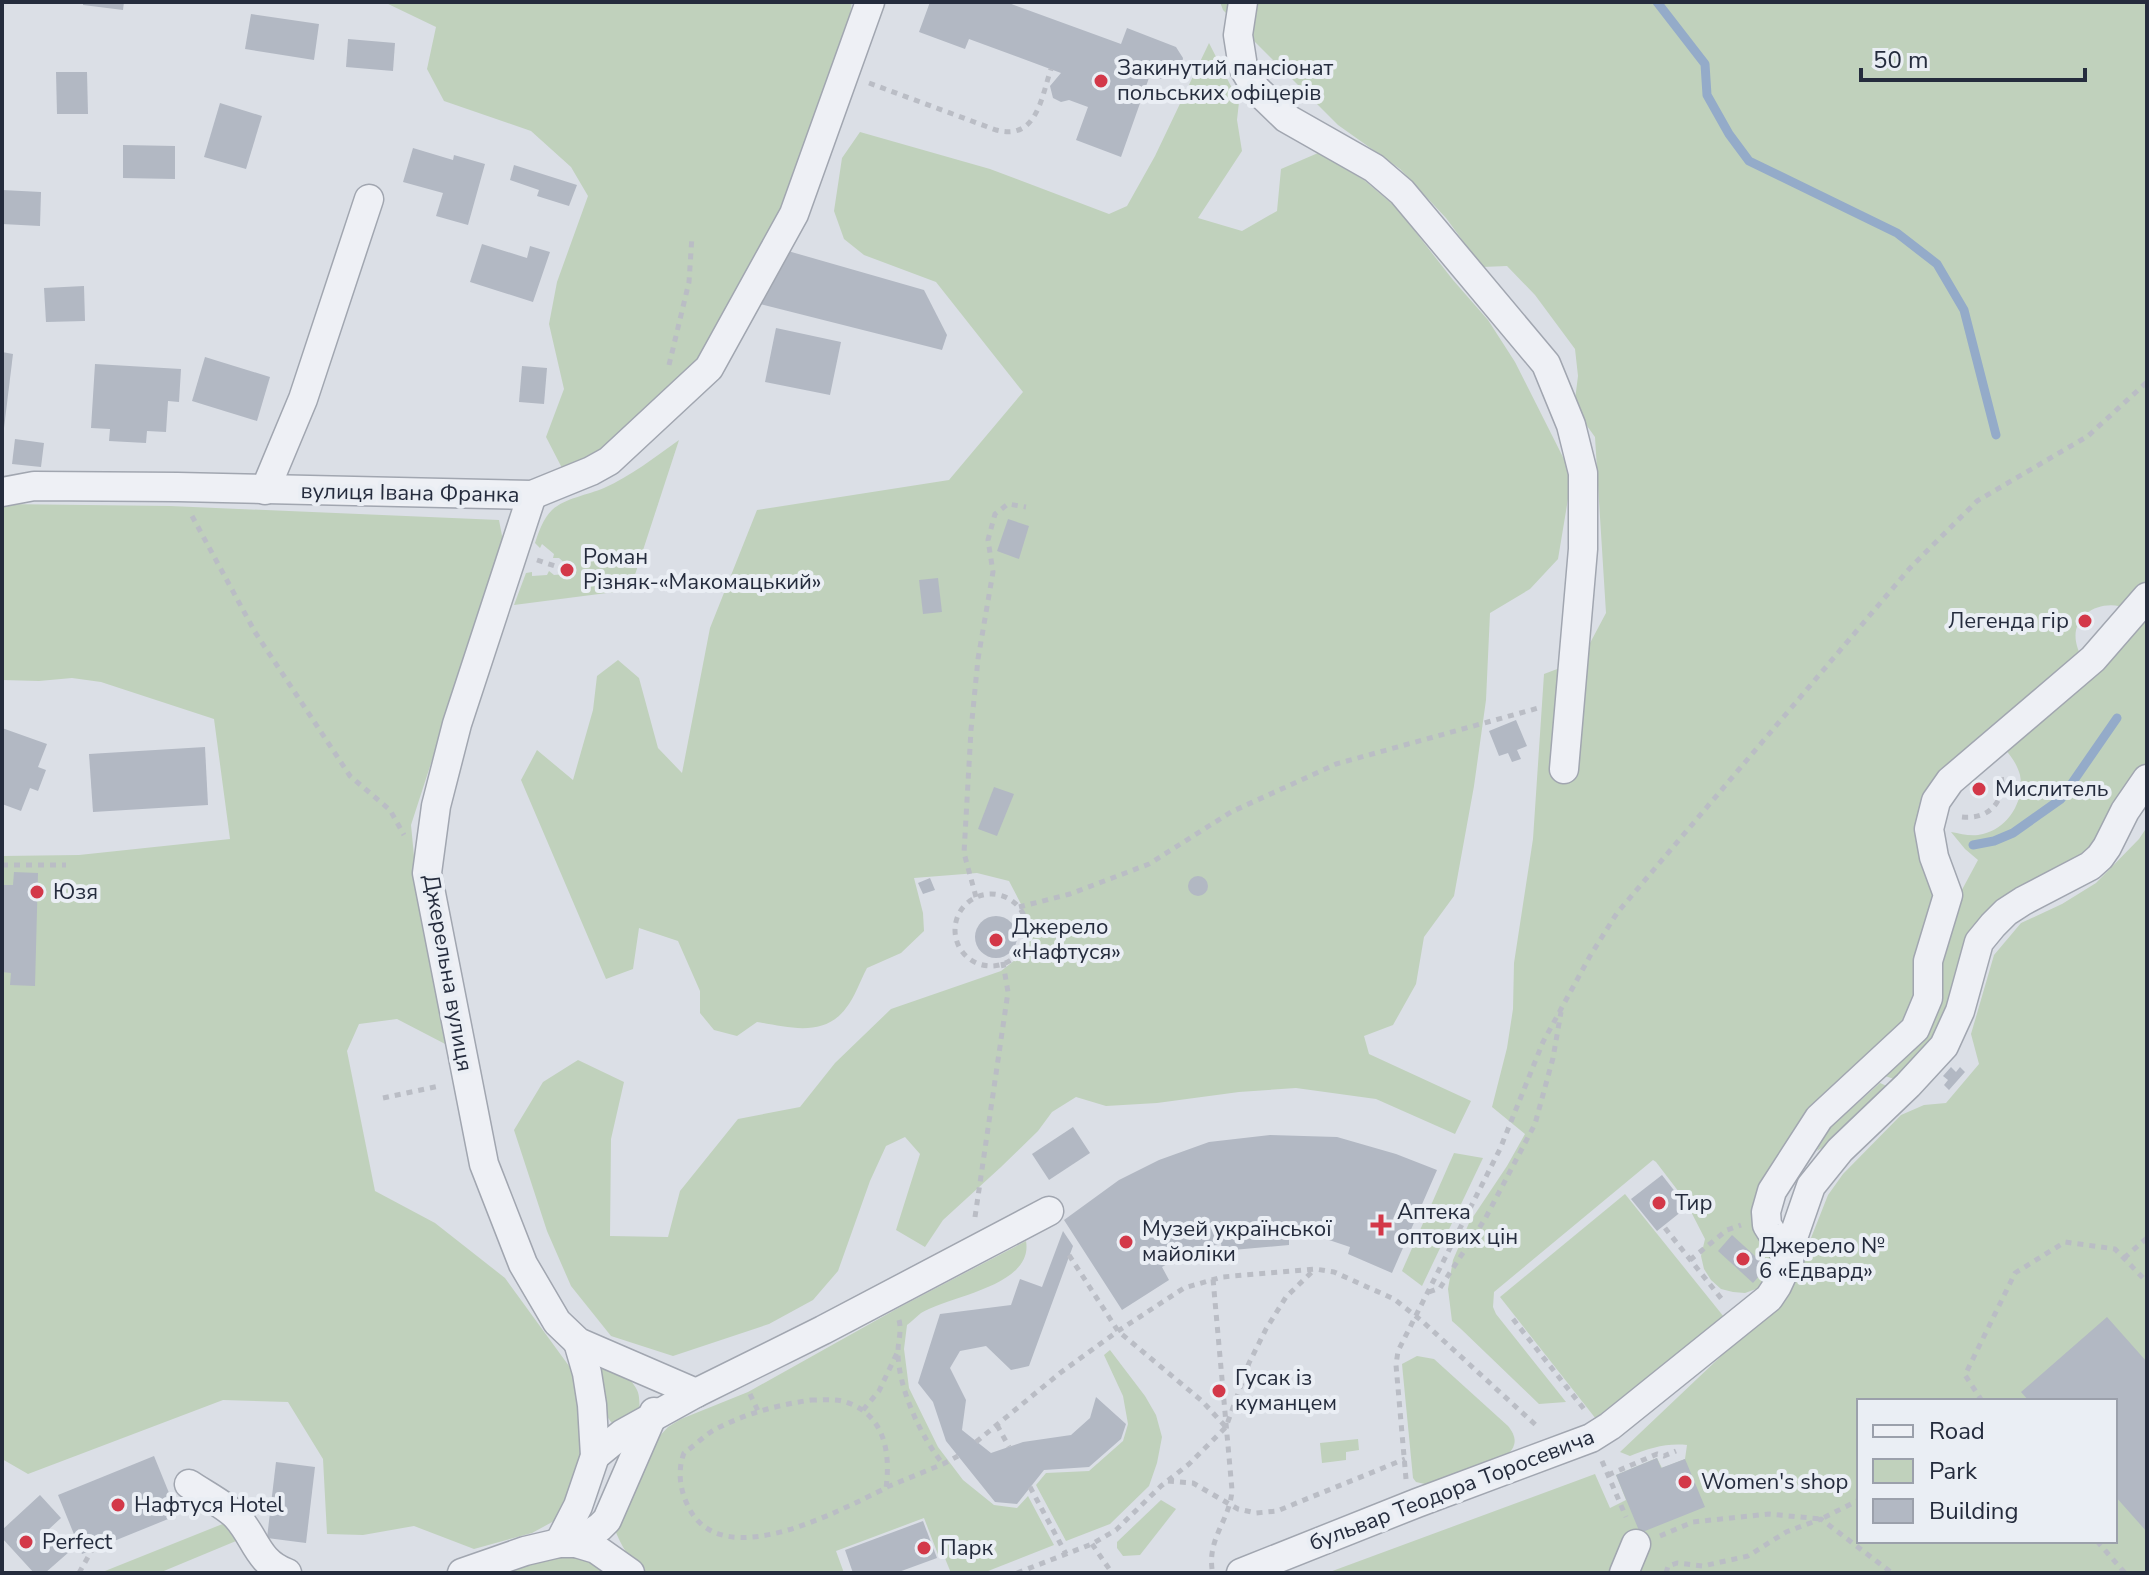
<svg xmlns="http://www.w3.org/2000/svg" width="2149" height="1575" font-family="'Nunito Sans',sans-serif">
<rect width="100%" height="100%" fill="#dbdfe6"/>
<g fill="#c0d1bc" fill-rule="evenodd">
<polygon points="384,2 852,2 850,15 785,206 699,358 599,451 562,468 546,437 564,389 549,324 557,282 588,196 571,167 531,131 444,101 427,69 436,27"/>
<path d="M1220,2H2147V586L2128,609C2102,597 2068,615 2077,646C2078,651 2081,654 2083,658L1947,773L1937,894L1912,1015L1775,1174L1777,1250L1766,1283L1756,1289L1745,1293L1733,1292L1721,1289L1711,1280L1704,1269L1701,1256L1705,1239L1685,1200L1656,1162L1653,1160L1494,1292L1493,1307L1496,1314L1566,1402L1539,1404L1461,1329L1452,1321L1448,1289L1453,1260L1469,1223L1507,1166L1525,1134L1492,1107L1507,1048L1513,1009L1514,963L1533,839L1544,674L1581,660L1606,613L1595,437L1574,408L1578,376L1575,349L1535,295L1507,266L1482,267L1446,218L1400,169L1338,125L1223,10Z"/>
<path d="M1209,43L1239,102L1237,120L1242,151L1198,218L1242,231L1277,211L1281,169L1318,153L1364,180L1396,207L1453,280L1488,320L1515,362L1572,475L1558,559L1530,589L1490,613L1486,700L1474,786L1454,896L1424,937L1416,984L1393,1025L1364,1036L1369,1054L1471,1101L1455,1134L1376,1099L1296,1088L1239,1092L1157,1103L1106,1106L1076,1097L1052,1112L1038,1131L1001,1167L943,1220L925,1247L896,1230L920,1154L905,1137L886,1146L870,1181L838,1271L813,1300L769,1324L673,1356L611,1336L571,1286L547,1231L514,1130L543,1082L578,1060L624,1082L611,1139L610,1236L668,1237L680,1191L738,1119L800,1107L835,1063L891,1009L1001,971L1023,954V908L1009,881L977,873L914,878L923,913L924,931L901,953L867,968C860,981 855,997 846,1008C824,1038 788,1027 757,1022L737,1036L714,1030L700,1013V991L678,941L639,928L633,969L606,979L521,780L537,750L573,780L593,710L597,676L618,660L639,678L658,748L682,773L710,628L757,510L949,480L1023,392L936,282L864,255L844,239L834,211L842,158L860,132L990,169L1109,214L1127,206L1155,156Z"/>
<path d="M679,440L630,590L514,605L526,573L532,572V576L547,575L549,571L554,575L576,573L559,558H553L554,554L542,544L540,548L535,543C539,531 543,519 552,510C565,498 588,495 604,488C631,476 655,457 679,440Z"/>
<polygon points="2,504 170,506 499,520 503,541 411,825 416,877 449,1046 397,1019 359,1024 347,1051 375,1191 435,1223 505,1278 577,1377 585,1451 567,1501 554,1521 532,1533 474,1549 414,1526 363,1535 327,1534 323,1459 288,1402 223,1400 28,1474 2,1459 2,856 79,855 230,839 214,719 101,682 72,678 39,681 2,680"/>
<path d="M2147,612V771L2098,847L2013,892L1942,1033L1897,1080L1885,1076L1917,1046L1941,968L1957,899L1978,860L1965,849L1951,832C1962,834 1972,837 1983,834C2008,828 2025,801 2020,775C2017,764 2011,756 2004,748Z"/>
<path d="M2147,827V1573H1327L1595,1474L1610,1508L1626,1500L1616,1475L1657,1458L1662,1468L1685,1459L1687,1445C1666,1443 1650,1448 1630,1456L1620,1452L1776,1304L1794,1281L1828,1195L1843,1174L1901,1115L1924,1105L1946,1103L1979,1064L1971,1034L1994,955L2021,923L2062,904L2096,883L2139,839ZM1859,1401H2115V1541H1859Z"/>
<polygon points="1880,1083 1889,1087 1829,1143 1817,1151 1825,1132"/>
<polygon points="1454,1153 1483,1158 1422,1286 1402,1271"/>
<polygon points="1625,1194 1724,1317 1596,1419 1500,1297"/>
<path d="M1026,1241C1034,1286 949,1296 921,1313C916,1317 911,1322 907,1325L904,1349L909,1388L938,1447L963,1480L994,1505L1017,1508L1028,1496L1054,1545L983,1573H951L944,1556L939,1557L924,1518L836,1551L844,1573H647C630,1560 621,1547 614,1527L655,1441L668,1427L681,1419L748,1392L900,1307Z"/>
<polygon points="1110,1350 1145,1396 1156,1415 1162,1437 1157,1463 1149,1486 1110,1524 1066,1541 1036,1485 1046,1473 1089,1471 1123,1441 1128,1424 1123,1396 1104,1355"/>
<path d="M1417,1356L1434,1359L1508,1426C1516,1436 1518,1445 1507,1455L1425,1484L1416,1482L1413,1478L1402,1364Z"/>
<path d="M601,1361C614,1364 631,1377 637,1390C640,1396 639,1404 640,1410L621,1424L612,1423C602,1413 595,1373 601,1361Z"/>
<polygon points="1358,1439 1359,1450 1346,1452 1346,1460 1322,1463 1320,1443"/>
<polygon points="1161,1500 1176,1509 1140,1555 1123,1556 1117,1548 1117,1542"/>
<polygon points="225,1523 236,1541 159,1573 100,1573"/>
<polygon points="554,1556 583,1557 611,1573 503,1573"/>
</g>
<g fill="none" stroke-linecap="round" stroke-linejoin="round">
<g stroke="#94abc9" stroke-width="9">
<polyline points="1657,2 1705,64 1707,95 1729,134 1749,161 1897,233 1937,264 1964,310 1996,435"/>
<polyline points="1973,845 1994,841 2013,833 2061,799 2117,718"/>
</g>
</g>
<g fill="#b2b8c3">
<polygon points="83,2 124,2 123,10 83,5"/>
<polygon points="930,2 1006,2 1121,44 1127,28 1176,47 1183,58 1182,64 1176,74 1171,77 1159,79 1150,75 1121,157 1076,140 1088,107 1069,100 1061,102 1053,98 1050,86 1061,73 969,39 965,49 919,32"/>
<polygon points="251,14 319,24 314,60 245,49"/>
<polygon points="348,39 395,43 393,71 346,67"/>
<polygon points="56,72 87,72 88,114 57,114"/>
<polygon points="220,103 262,116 246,169 204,157"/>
<polygon points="123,145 175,146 175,179 123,178"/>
<polygon points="413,148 453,160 454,155 485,164 468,225 436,216 443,193 403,182"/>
<polygon points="514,165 577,185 569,206 537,196 539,190 510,180"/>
<polygon points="2,190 41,192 40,226 2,224"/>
<polygon points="482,244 527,258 530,246 550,252 533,302 470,282"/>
<polygon points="788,251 924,290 947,335 942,350 760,304"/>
<polygon points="84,286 85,321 46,322 44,288"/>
<polygon points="776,328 841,342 830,395 765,382"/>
<polygon points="2,352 13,354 4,428 2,428"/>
<polygon points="205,357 270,377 257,421 192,401"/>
<polygon points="95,364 181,369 179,402 168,401 166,432 147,431 146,443 109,441 110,429 91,428"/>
<polygon points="522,366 547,368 544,404 519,402"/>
<polygon points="15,439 44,443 41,467 12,464"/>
<polygon points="1008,519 1029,526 1019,559 997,551"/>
<polygon points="938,578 942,612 923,614 919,580"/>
<polygon points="1516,720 1527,746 1517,750 1521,759 1512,762 1508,753 1499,756 1489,731"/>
<polygon points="2,728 47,744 38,767 46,770 38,791 30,788 21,811 2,804"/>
<polygon points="205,747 208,805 93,812 89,754"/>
<polygon points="994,787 1014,794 997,836 978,829"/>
<polygon points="14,872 38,873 35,986 10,985 11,973 2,972 2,885 13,885"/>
<circle cx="1198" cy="886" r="10"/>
<polygon points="930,878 935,890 923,894 918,883"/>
<circle cx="996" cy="937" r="21"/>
<polygon points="1951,1067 1956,1072 1960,1067 1965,1072 1949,1090 1944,1085 1948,1080 1943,1076"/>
<polygon points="1073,1127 1090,1153 1049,1180 1032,1154"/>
<polygon points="1270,1135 1337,1137 1396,1154 1437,1170 1392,1273 1348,1254 1350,1247 1314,1235 1289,1237 1289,1245 1255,1248 1222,1251 1221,1243 1183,1255 1162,1267 1169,1280 1122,1310 1064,1220 1119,1180 1159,1160 1209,1142"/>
<polygon points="1662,1175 1687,1207 1657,1231 1631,1199"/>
<polygon points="1063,1231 1073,1246 1029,1366 1011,1370 986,1346 960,1351 950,1368 966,1400 962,1430 991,1453 1023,1442 1071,1435 1090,1418 1096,1397 1126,1424 1121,1439 1089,1467 1044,1470 1017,1504 995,1502 946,1441 933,1402 918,1383 940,1314 1011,1305 1020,1279 1042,1287"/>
<polygon points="1732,1235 1767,1267 1753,1283 1718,1251"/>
<polygon points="2107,1317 2147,1362 2147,1532 2115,1496 2115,1401 2029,1401 2021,1392"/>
<polygon points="154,1456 178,1515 82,1554 58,1495"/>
<polygon points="1657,1458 1661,1468 1685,1459 1705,1507 1640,1533 1616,1475"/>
<polygon points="276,1462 315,1467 306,1543 267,1538"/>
<polygon points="40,1495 61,1518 48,1530 69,1552 45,1573 34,1573 2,1538 2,1530"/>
<polygon points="923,1521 937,1558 896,1573 853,1573 845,1550"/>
</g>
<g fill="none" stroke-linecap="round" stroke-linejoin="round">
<defs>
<g id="minor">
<polyline points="1243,2 1238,35 1243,67 1256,89 1286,118 1374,168 1402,192 1546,364 1571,425 1583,473 1583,549 1564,769"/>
<polyline points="265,490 303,399 369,199"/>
<polyline points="2,492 34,486 178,487 532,495 591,471 609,461 709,368 794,214 870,2"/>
<polyline points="532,495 457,724 436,806 427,873 484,1164 523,1264 557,1322 578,1342 696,1393"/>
<polyline points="1789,1260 1767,1225 1766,1212 1772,1191 1819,1118 1915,1029 1928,998 1928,961 1948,895 1934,857 1929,829 1936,801 1950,781 2093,659 2147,597"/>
<polyline points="595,1456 622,1434 696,1393 823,1330 1049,1211"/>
<path d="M189,1484C202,1493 227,1506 237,1517C256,1538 257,1562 287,1573"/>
<polyline points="559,1543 578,1506 595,1456 592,1405 587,1373 578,1342"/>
<polyline points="576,1543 596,1549 630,1573"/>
<polyline points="462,1573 525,1551 559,1543 576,1543 600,1527 607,1520 654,1412"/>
<polyline points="1241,1573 1417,1503 1591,1438 1610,1426 1769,1298 1777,1286 1789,1260 1794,1235 1811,1186 1840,1150 1908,1085 1944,1046 1960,1011 1979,942 1993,925 2006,912 2023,901 2090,866 2100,857 2107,847 2125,811 2147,779"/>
<polyline points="1624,1573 1636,1544"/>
</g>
</defs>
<use href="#minor" stroke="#a1a6b0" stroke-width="31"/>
<g stroke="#babdc5" stroke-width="5" stroke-dasharray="6 6" stroke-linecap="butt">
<path d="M869,83L996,130C1037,141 1041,98 1051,69"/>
<polyline points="669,365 689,282 692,236"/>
<polyline points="192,516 255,632 350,776 390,810 404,835"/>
<polyline points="537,560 561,568"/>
<path d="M1962,817C1989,820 2006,801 2001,775"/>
<polyline points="2,865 66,865"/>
<circle cx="991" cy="930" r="36"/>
<polyline points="976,897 964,853 971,730 978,659 993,572 988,540 995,514 1008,504 1026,507"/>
<polyline points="1019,907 1070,894 1149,864 1231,812 1336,764 1542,707"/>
<polyline points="383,1098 439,1086"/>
<polyline points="975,1217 1008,992 1002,957"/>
<polyline points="1665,1228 1724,1302"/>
<polyline points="1069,1255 1118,1331 1202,1401 1225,1426"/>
<polyline points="2124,1258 2147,1238"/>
<polyline points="1690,1260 1727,1230 1741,1225"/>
<polyline points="1429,1292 1440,1288 1485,1219 1535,1124 1553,1058 1561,1012"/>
<polyline points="1513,1319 1584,1409"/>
<path d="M899,1320C902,1331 898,1341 898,1352C898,1388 921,1437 943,1464"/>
<polyline points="750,1394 758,1411"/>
<path d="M811,1400C821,1400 833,1399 842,1401C884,1412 891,1451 886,1488C840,1510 723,1575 689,1508C680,1491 677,1471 684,1453C694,1446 704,1436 714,1430C744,1414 777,1405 811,1400Z"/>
<polyline points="1982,1401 1965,1375 2015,1273 2065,1242 2115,1249 2147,1282"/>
<polyline points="863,1410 879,1391 897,1353"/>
<polyline points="997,1425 1009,1447"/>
<polyline points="976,1442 1060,1373 1118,1331 1184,1288 1222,1277 1315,1269 1334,1272 1394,1299 1422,1321 1539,1428"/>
<polyline points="1602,1461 1626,1517"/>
<polyline points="1608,1475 1657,1454 1664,1456 1676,1451"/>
<polyline points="1406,1479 1396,1365 1398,1351 1500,1149 1543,1042 1590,956 1617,913 1910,568 1977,501 2088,436 2147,382"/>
<polyline points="1168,1481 1193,1483 1238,1509 1256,1513 1277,1511 1405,1459"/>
<polyline points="887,1487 943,1464 958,1456"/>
<polyline points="1030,1487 1066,1554"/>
<polyline points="1660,1536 1693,1522 1769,1514 1821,1519 1859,1500"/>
<polyline points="2097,1541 2125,1573"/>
<polyline points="1092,1544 1112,1573"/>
<path d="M1212,1569C1208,1537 1230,1520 1232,1490L1213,1279"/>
<polyline points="79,1573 92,1550"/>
<polyline points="1017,1573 1092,1544 1116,1530 1161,1486 1189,1464 1226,1427 1249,1363 1266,1329 1286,1297 1315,1269"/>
<polyline points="1666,1573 1668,1566 1677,1563 1703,1566 1748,1556 1786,1532 1821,1519 1892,1573"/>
</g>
<use href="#minor" stroke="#eef0f5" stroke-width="28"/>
</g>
<g fill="#d33849" stroke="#eaeef4" stroke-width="3">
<circle cx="1101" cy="81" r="8"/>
<circle cx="567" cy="570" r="8"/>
<circle cx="2085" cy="621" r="8"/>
<circle cx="1979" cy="789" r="8"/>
<circle cx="37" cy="892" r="8"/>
<circle cx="996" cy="940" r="8"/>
<circle cx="1659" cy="1203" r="8"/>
<path d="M1377 1213h8v8h8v8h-8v8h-8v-8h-8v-8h8z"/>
<circle cx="1126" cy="1242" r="8"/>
<circle cx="1743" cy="1259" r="8"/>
<circle cx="1219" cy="1391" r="8"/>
<circle cx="1685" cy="1482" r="8"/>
<circle cx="118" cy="1505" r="8"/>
<circle cx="26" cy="1542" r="8"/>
<circle cx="924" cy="1548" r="8"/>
</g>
<g text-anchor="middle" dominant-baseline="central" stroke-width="8" stroke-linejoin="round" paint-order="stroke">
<g font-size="22" fill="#252c3d" stroke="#eaeef4" text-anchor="start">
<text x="1117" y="68">Закинутий пансіонат<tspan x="1117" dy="25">польських офіцерів</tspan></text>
<text x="583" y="557">Роман<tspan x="583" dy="25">Різняк-«Макомацький»</tspan></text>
<text x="2069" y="621" text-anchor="end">Легенда гір</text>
<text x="1995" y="789">Мислитель</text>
<text x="53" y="892">Юзя</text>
<text x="1012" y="927">Джерело<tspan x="1012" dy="25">«Нафтуся»</tspan></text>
<text x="1675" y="1203">Тир</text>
<text x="1397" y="1212">Аптека<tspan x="1397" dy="25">оптових цін</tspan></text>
<text x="1142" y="1229">Музей української<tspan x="1142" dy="25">майоліки</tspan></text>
<text x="1759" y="1246">Джерело №<tspan x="1759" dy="25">6 «Едвард»</tspan></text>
<text x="1235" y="1378">Гусак із<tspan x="1235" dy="25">куманцем</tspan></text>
<text x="1701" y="1482">Women's shop</text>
<text x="134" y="1505">Нафтуся Hotel</text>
<text x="42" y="1542">Perfect</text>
<text x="940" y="1548">Парк</text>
</g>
<g font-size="22" fill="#252c3d" stroke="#eaeef4">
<text transform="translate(410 493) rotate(1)">вулиця Івана Франка</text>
<text transform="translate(448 973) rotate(80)">Джерельна вулиця</text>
<text transform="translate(1452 1490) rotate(-21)">бульвар Теодора Торосевича</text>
</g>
</g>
<rect width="2149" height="1575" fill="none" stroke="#252c3d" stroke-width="8"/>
<rect x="1857" y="1399" width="260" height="144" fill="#eaeef4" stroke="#9ba0ab" stroke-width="2"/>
<rect x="1873" y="1425" width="40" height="12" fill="#eef0f5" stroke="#9ba0ab" stroke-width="2"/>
<text x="1929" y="1439" font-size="24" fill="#252c3d">Road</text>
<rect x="1873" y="1459" width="40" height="24" fill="#c0d1bc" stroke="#9ba0ab" stroke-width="2"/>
<text x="1929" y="1479" font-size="24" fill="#252c3d">Park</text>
<rect x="1873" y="1499" width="40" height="24" fill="#b2b8c3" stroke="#9ba0ab" stroke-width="2"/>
<text x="1929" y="1519" font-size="24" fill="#252c3d">Building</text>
<path d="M1861 68v12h224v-12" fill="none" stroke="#252c3d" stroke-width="4"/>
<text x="1873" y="68" font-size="24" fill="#252c3d" stroke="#eaeef4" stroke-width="6" paint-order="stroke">50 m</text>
</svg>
